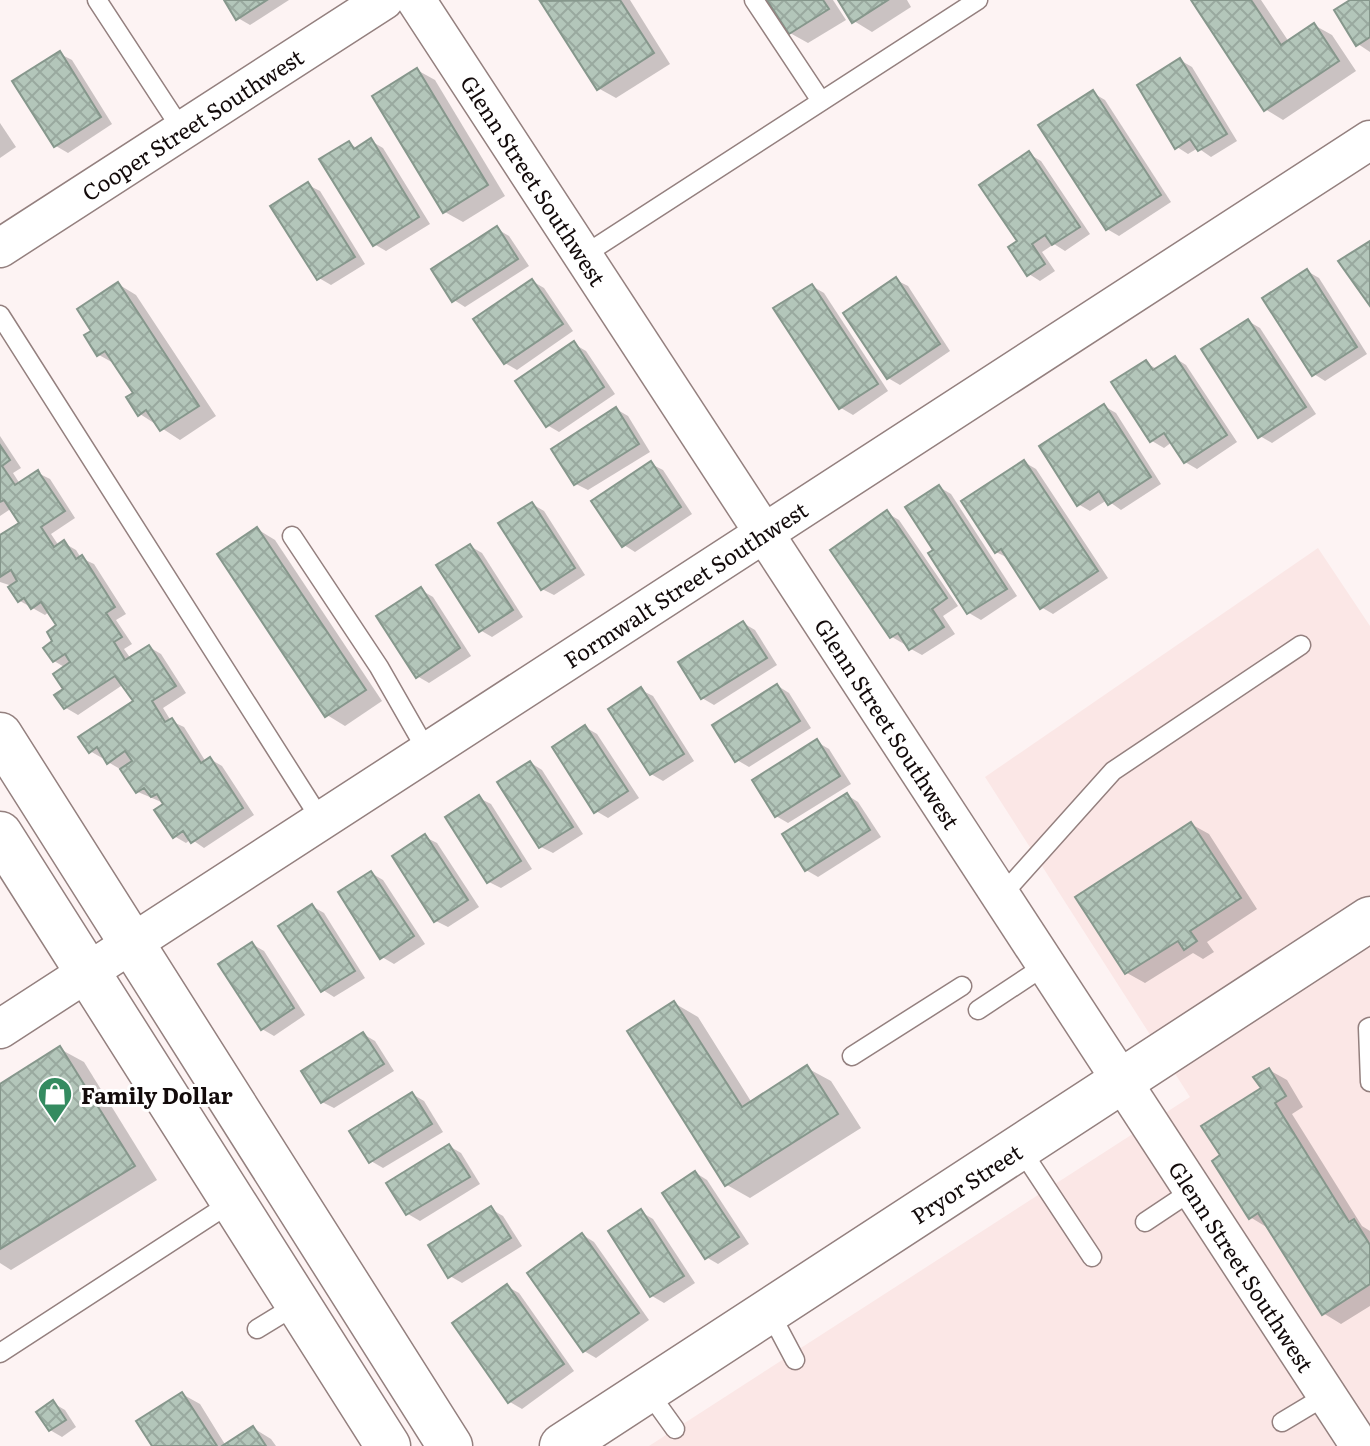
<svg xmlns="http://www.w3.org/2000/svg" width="1370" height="1446" font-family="Literata,serif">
<defs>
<pattern id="building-cross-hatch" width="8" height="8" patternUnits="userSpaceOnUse" patternTransform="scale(2)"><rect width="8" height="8" fill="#b3c6ba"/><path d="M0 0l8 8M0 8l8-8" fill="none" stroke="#99a99f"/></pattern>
</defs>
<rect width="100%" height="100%" fill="#fdf3f3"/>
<polygon fill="#fbe7e6" points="1318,548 1370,626 1370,1446 649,1446 1190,1097 985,777"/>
<g fill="#0003">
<polygon points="226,0 289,0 250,25 238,18"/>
<polygon points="544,0 630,0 670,64 616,98 598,88"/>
<polygon points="769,0 833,0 846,20 808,43 790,33"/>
<polygon points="840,0 907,0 911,7 872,32 854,21"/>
<polygon points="1193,0 1261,0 1289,42 1314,25 1332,35 1356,71 1283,120 1265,109"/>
<polygon points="1354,0 1370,0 1370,52 1358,44"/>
<polygon points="60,54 72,60 112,124 68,153 56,146 15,82"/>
<polygon points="1180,60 1192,67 1237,141 1211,157 1198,148 1188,154 1177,147"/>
<polygon points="417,70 435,80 505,196 463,222 445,212"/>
<polygon points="1093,93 1105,100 1171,202 1119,236 1107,229"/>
<polygon points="0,123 16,147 0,158"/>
<polygon points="371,141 383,148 430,224 386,251 374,244 349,143 358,149"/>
<polygon points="1029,154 1041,161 1090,234 1065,251 1054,244 1042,252 1055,271 1040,281 1029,274 1020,241"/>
<polygon points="308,185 320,191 365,264 331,285 319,278"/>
<polygon points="497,229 509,236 529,266 465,307 454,300"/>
<polygon points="1307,271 1319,278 1367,354 1325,381 1314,374"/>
<polygon points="896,280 908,286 950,351 900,385 888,378"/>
<polygon points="532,281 544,288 573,331 517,370 505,363"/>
<polygon points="118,284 136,295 216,416 180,440 140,414 136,393 117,365 99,355"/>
<polygon points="812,286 824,293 888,391 853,415 841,408"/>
<polygon points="1248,321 1260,328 1316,414 1272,443 1260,436"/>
<polygon points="574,344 586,351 615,394 559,432 547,425"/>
<polygon points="1175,358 1186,365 1237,442 1197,469 1185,462 1172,442 1164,448 1152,441 1146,363 1157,369"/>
<polygon points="1104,406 1116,413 1161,484 1121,510 1107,500 1090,511 1078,504"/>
<polygon points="616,409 628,416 650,452 588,490 576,484"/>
<polygon points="0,436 21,468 13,473 20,484 38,473 50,479 75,518 51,534 59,546 64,543 76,550 81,558 94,564 126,614 116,620 132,644 124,649 131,659 149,647 161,654 186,693 163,708 171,721 184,727 206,762 210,759 222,766 254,815 204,848 191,839 186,843 174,836 166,804 138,792 120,769 108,762 105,756 102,758 90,751 136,702 124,684 78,715 66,708 66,668 54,661 59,626 50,611 45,615 20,601 9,585 0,582 0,538 22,523 12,508 0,516"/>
<polygon points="1024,462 1036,469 1108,578 1053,614 1041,607 1008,558 996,552"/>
<polygon points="651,464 663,470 692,514 635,552 624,545"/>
<polygon points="939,487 951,494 1017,596 981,620 969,613 935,551"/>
<polygon points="532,504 544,511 585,575 554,595 542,589"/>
<polygon points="887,513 899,520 958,606 943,616 955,634 922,655 911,649 906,642 904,644 892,637"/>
<polygon points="257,529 275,540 382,701 345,726 327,715"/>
<polygon points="470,546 482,553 523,617 492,637 480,630"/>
<polygon points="421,590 433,597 471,656 429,683 417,676"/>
<polygon points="743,623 755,630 777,665 714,705 702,698"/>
<polygon points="778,686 789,693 811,728 749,767 737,760"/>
<polygon points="641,690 653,696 694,761 663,781 651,774"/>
<polygon points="585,727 597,734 639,798 608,818 596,811"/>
<polygon points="817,742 829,749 851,784 788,823 776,816"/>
<polygon points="531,763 542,770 583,834 553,853 541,847"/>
<polygon points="847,795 858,802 881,837 818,877 806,870"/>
<polygon points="479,798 491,804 532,869 501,888 489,882"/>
<polygon points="1191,824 1209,834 1257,909 1207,942 1214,952 1203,959 1193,953 1145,983 1127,973"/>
<polygon points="425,837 437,843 479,907 448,927 436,921"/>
<polygon points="371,873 383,880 425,944 394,964 382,957"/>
<polygon points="312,906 324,913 365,978 334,997 323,990"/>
<polygon points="252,944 264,951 305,1015 274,1036 262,1029"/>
<polygon points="674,1003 698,1017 752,1103 807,1068 831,1081 861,1128 750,1198 727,1185"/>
<polygon points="363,1034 375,1041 394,1071 334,1108 322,1102"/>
<polygon points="60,1049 84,1062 157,1180 11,1270 0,1263 0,1086"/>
<polygon points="1269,1070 1287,1080 1303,1107 1292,1114 1362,1226 1370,1231 1370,1306 1341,1324 1323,1313 1268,1228 1250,1217 1223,1156 1263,1088"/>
<polygon points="412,1094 424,1101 443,1132 383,1168 371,1161"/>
<polygon points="449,1146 461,1153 480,1184 420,1221 408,1214"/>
<polygon points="696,1173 707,1180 749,1244 718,1264 706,1257"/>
<polygon points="491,1209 503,1216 522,1246 462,1283 450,1276"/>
<polygon points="641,1212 653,1219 695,1283 664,1303 652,1296"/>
<polygon points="583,1235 594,1242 649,1320 596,1358 584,1351"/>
<polygon points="508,1287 519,1293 574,1371 522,1409 510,1402 455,1324"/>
<polygon points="182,1394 200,1404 226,1446 253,1428 271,1439 276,1446 155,1446"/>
<polygon points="53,1403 65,1410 76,1427 62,1437 50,1430"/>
</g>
<g fill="url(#building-cross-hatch)" stroke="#86978c" stroke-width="2">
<polygon points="224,0 267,0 236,20"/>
<polygon points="620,0 654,53 597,90 540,1"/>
<polygon points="767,0 823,0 829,9 789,34"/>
<polygon points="838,0 888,0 852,23"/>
<polygon points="1191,0 1251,0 1281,45 1314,23 1339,61 1264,111"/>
<polygon points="1350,0 1370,0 1370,37 1356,46 1334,10"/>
<polygon points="60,51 101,117 54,147 12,81"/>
<polygon points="1180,58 1227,134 1198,151 1190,139 1175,149 1137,85"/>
<polygon points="417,68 488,185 443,213 372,96"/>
<polygon points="1093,90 1161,195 1106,230 1038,125"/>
<polygon points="371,138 419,217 373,246 319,159 349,141 354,149"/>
<polygon points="1029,151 1080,227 1052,245 1045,235 1032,244 1045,264 1027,276 1008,247 1017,241 979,185"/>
<polygon points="308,182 355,257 317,280 270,206"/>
<polygon points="497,226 518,259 452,302 431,269"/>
<polygon points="1370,241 1370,306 1338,261"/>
<polygon points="1307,269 1357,347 1312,376 1262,298"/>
<polygon points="896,277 940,344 887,379 843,313"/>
<polygon points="532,279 563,324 504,364 473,319"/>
<polygon points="118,282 199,406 160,431 146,410 138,416 126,397 133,393 105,351 97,356 84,335 91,331 77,309"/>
<polygon points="812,284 878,384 839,409 773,308"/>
<polygon points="1248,319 1306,407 1258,438 1201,349"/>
<polygon points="574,341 604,387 546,427 515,381"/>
<polygon points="1175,356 1227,435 1184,463 1164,433 1150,442 1111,382 1146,360 1153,370"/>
<polygon points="1104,404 1151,477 1108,505 1099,491 1077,506 1039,446"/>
<polygon points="616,407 639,444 574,485 551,449"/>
<polygon points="0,445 10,460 2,466 15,485 38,470 40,474 65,511 41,527 54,547 64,540 76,559 82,555 115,607 106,613 122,637 114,642 125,660 149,645 176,686 152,701 165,722 172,718 201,763 210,757 243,808 191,843 183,831 173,838 154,810 163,804 157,794 151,797 144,788 136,793 120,769 132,761 125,751 107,764 97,747 89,753 78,737 133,701 115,676 64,709 54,695 63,689 53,674 70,662 65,654 53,662 43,648 52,641 47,632 56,625 41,602 31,609 24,598 18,602 8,587 17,581 11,570 0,577 0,535 19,523 4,500 0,502"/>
<polygon points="1024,460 1098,571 1040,609 1001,549 995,553 961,501"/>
<polygon points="651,461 681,507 622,547 591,501"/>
<polygon points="939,485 1007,589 967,614 928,553 933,550 905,507"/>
<polygon points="532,502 575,568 541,590 498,523"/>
<polygon points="887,510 947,598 932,609 944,627 909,650 898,633 890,638 830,550"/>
<polygon points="257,527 366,690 325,717 217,554"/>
<polygon points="470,544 513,610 479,632 436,565"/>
<polygon points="421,587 460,648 416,678 376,616"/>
<polygon points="743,621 767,658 701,699 678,662"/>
<polygon points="777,684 800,721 735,762 712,725"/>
<polygon points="641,687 684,754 650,775 608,709"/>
<polygon points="585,725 628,791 594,813 552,747"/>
<polygon points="817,739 840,776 775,817 752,780"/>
<polygon points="530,761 573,827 539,848 497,782"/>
<polygon points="847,793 870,830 805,871 782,834"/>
<polygon points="479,795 521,861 487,883 445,817"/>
<polygon points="1191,822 1241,898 1190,931 1197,941 1184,950 1178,941 1125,974 1075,897"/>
<polygon points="425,834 468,900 434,922 392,856"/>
<polygon points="371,871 414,936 380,959 338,892"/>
<polygon points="312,904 355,971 321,992 278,926"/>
<polygon points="252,942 294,1008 261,1030 218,964"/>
<polygon points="674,1001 742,1107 807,1065 838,1114 725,1186 627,1031"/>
<polygon points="363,1032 384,1064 321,1103 301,1071"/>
<polygon points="60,1046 135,1166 0,1249 0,1084"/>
<polygon points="1269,1068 1286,1096 1275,1103 1349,1222 1354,1219 1370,1245 1370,1284 1322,1315 1258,1213 1249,1219 1212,1161 1220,1155 1201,1126 1261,1088 1253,1077"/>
<polygon points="412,1092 432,1124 369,1163 349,1131"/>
<polygon points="449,1144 470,1177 406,1215 386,1183"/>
<polygon points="695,1171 739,1237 705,1259 662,1193"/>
<polygon points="491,1206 511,1238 448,1278 428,1245"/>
<polygon points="641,1209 684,1276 650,1297 608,1231"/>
<polygon points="582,1233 639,1313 583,1352 527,1273"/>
<polygon points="507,1284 564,1364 508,1403 452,1323"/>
<polygon points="182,1392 217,1446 152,1446 136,1421"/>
<polygon points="53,1400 66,1420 49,1431 36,1412"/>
<polygon points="253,1426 266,1446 222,1446"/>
</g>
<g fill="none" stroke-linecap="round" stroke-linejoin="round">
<defs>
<g id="lane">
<polyline points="97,0 182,130"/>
<polyline points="754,0 821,101"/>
<polyline points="584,255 978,0"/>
<polyline points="0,315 321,820"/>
<polyline points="292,536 379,667 427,751"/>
<polyline points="1001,896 1113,771 1301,645"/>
<polyline points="978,1010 1046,965"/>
<polyline points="1370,1027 1368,1028 1370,1082"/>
<polyline points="852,1056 962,986"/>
<polyline points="1020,1148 1092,1257"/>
<polyline points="1145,1222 1193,1190"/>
<polyline points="769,1311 795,1360"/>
<polyline points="257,1329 298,1304"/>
<polyline points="0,1353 232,1202"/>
<polyline points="647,1390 675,1429"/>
<polyline points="1282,1422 1327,1395"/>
</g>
<g id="street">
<polyline points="416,0 1360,1446"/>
<polyline points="0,248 384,0"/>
<polyline points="0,1029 1370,140"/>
</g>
<g id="secondary">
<polyline points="0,735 450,1446"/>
<polyline points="0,834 388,1446"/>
<polyline points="562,1446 1370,919"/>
</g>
</defs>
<use href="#lane" stroke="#94807f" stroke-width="21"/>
<use href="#street" stroke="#94807f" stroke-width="41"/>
<use href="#secondary" stroke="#94807f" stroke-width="47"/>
<use href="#lane" stroke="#fff" stroke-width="18"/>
<use href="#street" stroke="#fff" stroke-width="38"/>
<use href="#secondary" stroke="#fff" stroke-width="44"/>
</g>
<defs>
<symbol id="shop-pin" viewBox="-11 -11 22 30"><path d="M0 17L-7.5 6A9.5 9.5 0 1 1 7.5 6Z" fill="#348b60" stroke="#fff"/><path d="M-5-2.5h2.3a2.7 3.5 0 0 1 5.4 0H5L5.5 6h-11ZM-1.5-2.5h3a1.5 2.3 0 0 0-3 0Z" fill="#fff"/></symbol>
</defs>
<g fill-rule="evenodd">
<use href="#shop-pin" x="35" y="1074" width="40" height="54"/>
</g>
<g text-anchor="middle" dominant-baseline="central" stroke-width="6" stroke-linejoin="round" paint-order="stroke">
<g font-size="22" fill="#130b0b" stroke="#fff">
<text transform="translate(192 124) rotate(-33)">Cooper Street Southwest</text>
<text transform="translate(534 180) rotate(57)">Glenn Street Southwest</text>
<text transform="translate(685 584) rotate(-33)">Formwalt Street Southwest</text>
<text transform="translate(888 723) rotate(57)">Glenn Street Southwest</text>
<text transform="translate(966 1183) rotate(-33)">Pryor Street</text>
<text transform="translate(1242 1266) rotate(57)">Glenn Street Southwest</text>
</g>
<g font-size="22" font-weight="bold" fill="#130b0b" stroke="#fff" text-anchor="start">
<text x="81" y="1094">Family Dollar</text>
</g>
</g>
</svg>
